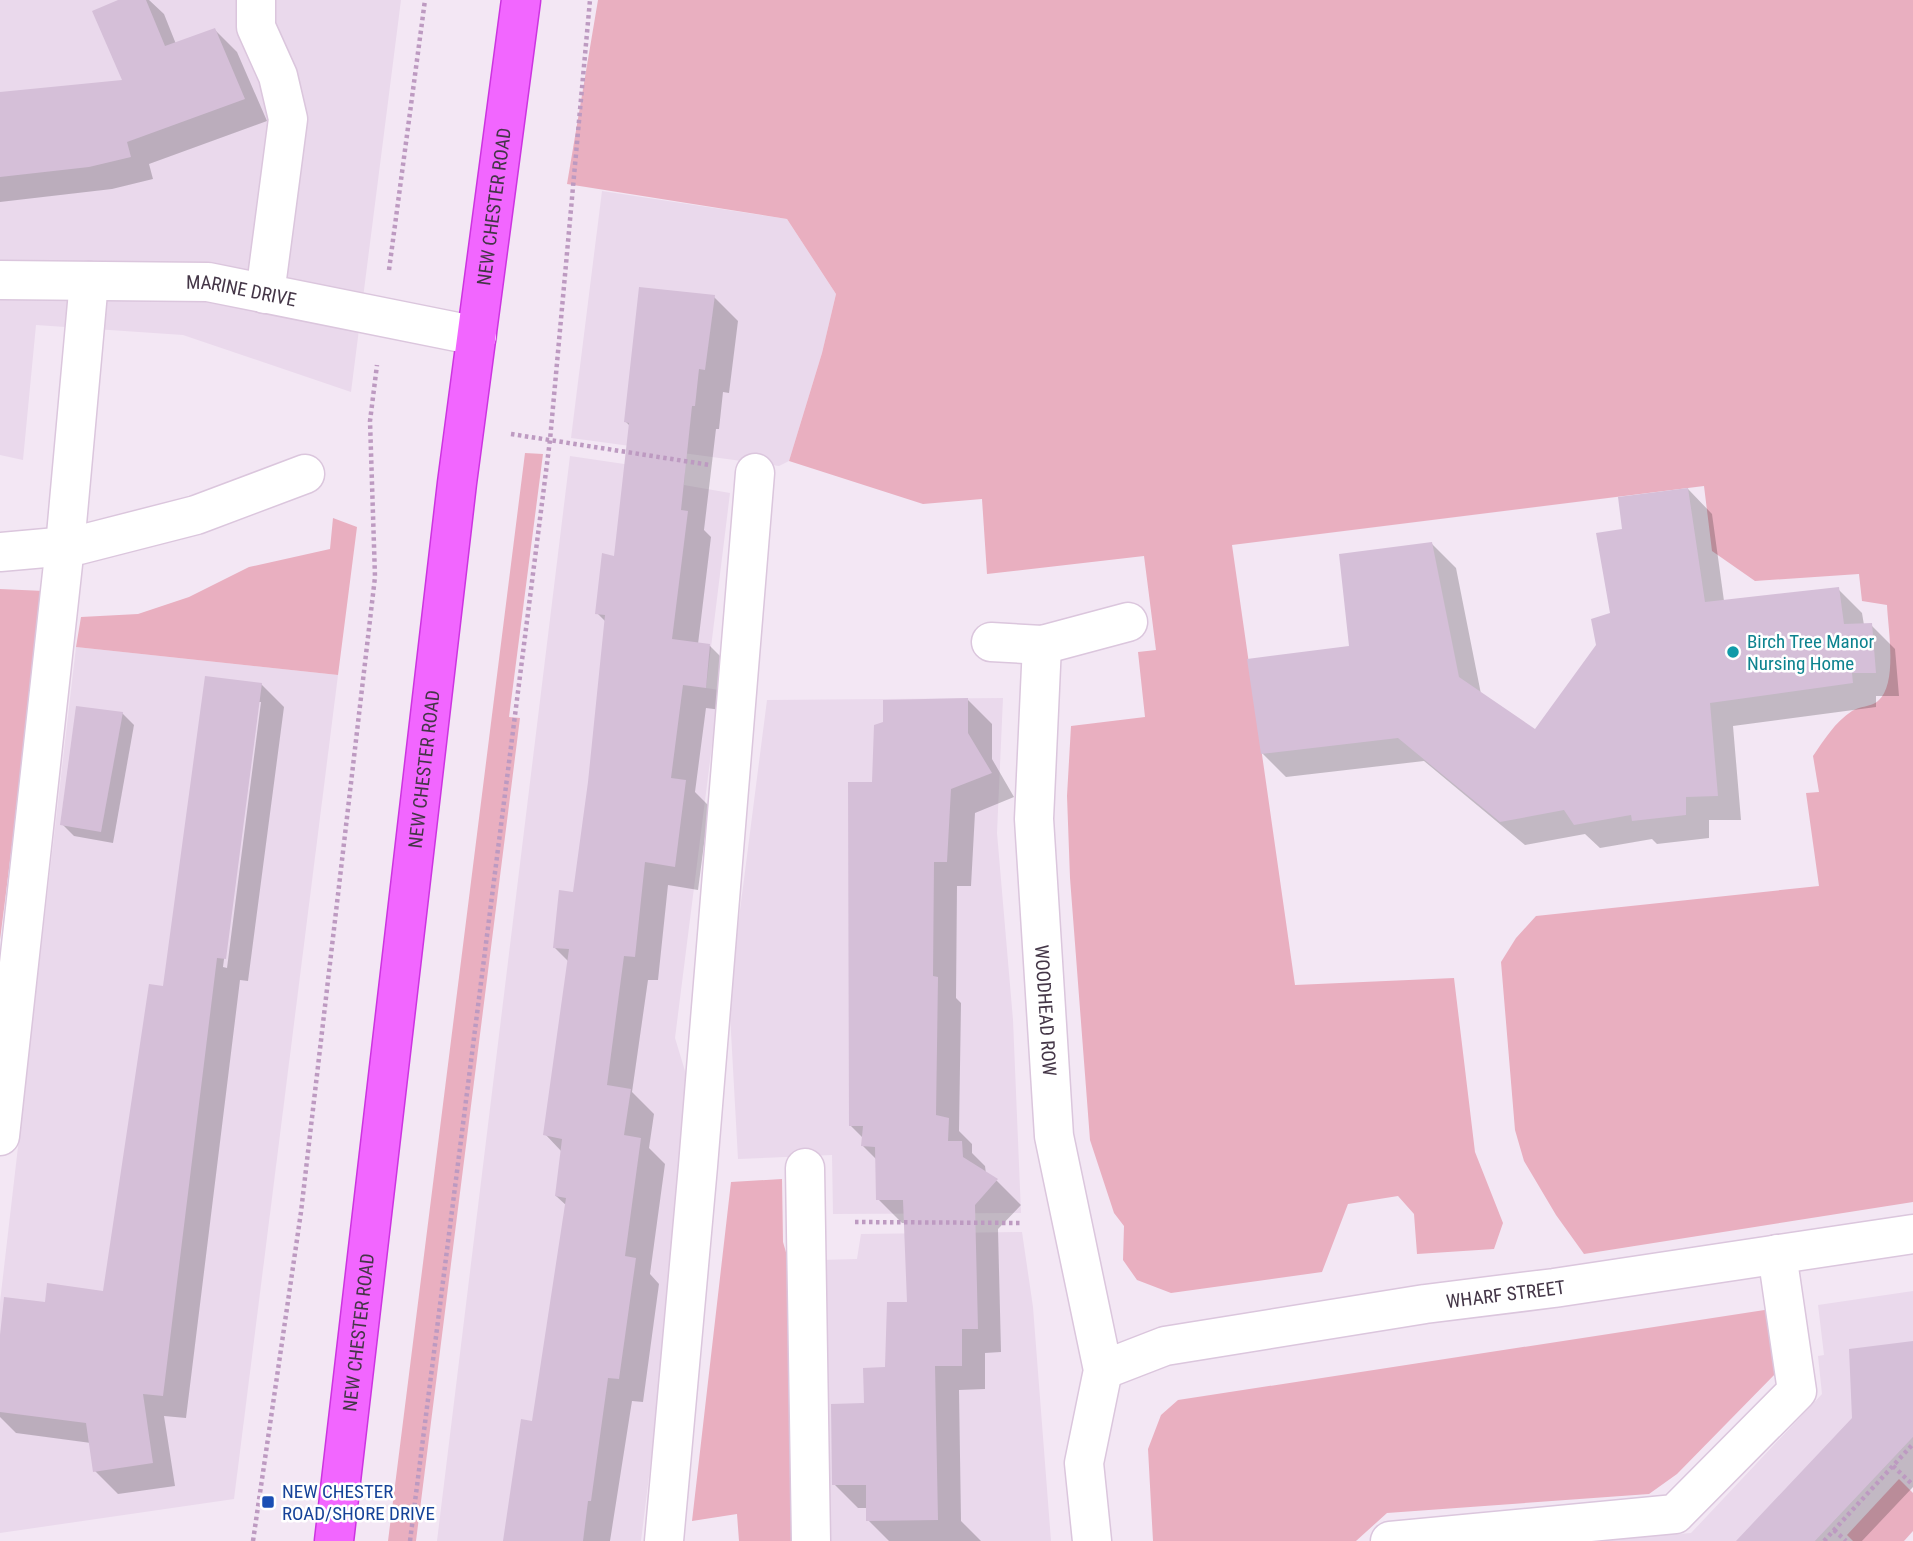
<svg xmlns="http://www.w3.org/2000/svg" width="1913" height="1541" font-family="'Roboto Condensed',sans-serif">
<rect width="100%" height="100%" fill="#f3e7f4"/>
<g fill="#ead9ec">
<polygon points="0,0 401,0 351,392 183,335 36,325 23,460 0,455"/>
<polygon points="602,191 787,219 836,294 822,353 789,461 779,466 571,438"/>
<polygon points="570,456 685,473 684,485 730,493 706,688 719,690 675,1038 695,1104 641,1541 437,1541"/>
<polygon points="76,647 338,675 234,1499 0,1533 0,1302"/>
<polygon points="1003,698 997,833 1013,1020 1021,1213 833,1214 832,1155 738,1159 729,996 767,700"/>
<polygon points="1022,1232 1033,1307 1051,1541 827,1541 819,1260 857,1259 861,1234"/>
<polygon points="1913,1291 1913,1437 1815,1541 1586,1541 1691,1533 1822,1394 1818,1356 1824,1355 1818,1305"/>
</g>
<g fill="#e9afc0">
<path d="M598,0H1913V1202L1584,1254L1556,1215L1524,1161L1515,1130L1501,962L1516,938L1536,916L1819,886L1806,793L1819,792L1813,756C1824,740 1835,722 1852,711C1859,706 1871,707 1878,701C1898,684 1888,629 1887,605L1862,601L1859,574L1755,581L1712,551L1704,486L1232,545L1295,985L1454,978L1475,1152L1503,1223L1494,1249L1417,1254L1414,1214L1398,1196L1348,1204L1322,1272L1171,1293L1137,1280L1123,1260L1124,1226L1114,1213L1090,1140L1070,878L1067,796L1071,726L1145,717L1138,652L1156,650L1144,556L987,574L982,499L923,504L789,461L822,353L836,294L787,219L567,184Z"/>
<polygon points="525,453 543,454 509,717 520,718 416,1541 388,1541"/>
<polygon points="333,518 357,527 338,675 76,647 81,617 138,614 189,597 249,567 330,549"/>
<polygon points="0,589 44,591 0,940"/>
<polygon points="782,1179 783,1242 790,1266 796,1541 739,1541 737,1514 692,1521 731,1182"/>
<polygon points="1771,1309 1778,1371 1677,1474 1649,1494 1387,1513 1356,1541 1153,1541 1148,1449 1161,1415 1178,1400"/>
<polygon points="1899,1479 1913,1493 1913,1531 1904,1541 1853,1541 1847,1535"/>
</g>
<g fill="#0003" fill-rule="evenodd">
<polygon points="122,0 149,0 164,14 176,44 215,30 237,52 267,121 149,164 153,179 112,189 0,202 0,94 125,82"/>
<polygon points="714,297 738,321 729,393 723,392 719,429 716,429 704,530 711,537 698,644 710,646 734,670 729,711 706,708 695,792 709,806 698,890 668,885 658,980 648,980 632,1092 654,1114 649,1148 665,1164 650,1274 659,1284 643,1402 632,1401 610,1541 505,1541 533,1423 567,1206 556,1196 562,1152 545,1134 569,962 555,948 574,894 590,782 606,622 597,613 616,558 630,426 626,422"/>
<polygon points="1688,489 1712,514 1724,601 1838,589 1862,613 1864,625 1871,625 1895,649 1899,696 1876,696 1876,707 1733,726 1741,820 1709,820 1709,838 1657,844 1652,839 1600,848 1585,834 1525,845 1424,761 1286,777 1262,753 1350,647 1432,544 1456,568 1481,694 1535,732 1598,645 1611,614 1624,530"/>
<path d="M261,684L284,707L248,981L240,980L186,1418L164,1416L175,1486L118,1494L95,1471L91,1443L16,1433L0,1417V1351L46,1304L104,1293L164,988ZM257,702H261L227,968L223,967Z"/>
<polygon points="968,700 992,724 992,759 1014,797 975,813 971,886 957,886 956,998 961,1003 959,1131 972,1144 972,1153 985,1166 986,1174 997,1181 1021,1205 998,1229 1001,1352 985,1353 985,1389 959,1390 961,1521 981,1541 889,1541 868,1520 868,1508 858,1508 834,1484 866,1404 887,1369 909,1303 906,1223 902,1223 878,1199 877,1160 863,1146 864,1139 851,1126 873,783"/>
<polygon points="122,713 134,725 113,843 74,836 62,824"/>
<polygon points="1913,1343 1913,1487 1862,1541 1738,1541 1854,1418"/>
</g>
<g fill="#d5bfd8">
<polygon points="118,0 146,0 165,46 215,28 245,99 127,142 131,157 89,167 0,177 0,92 122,80 92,11"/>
<polygon points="639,287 715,295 705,370 699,369 695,406 692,406 681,510 688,511 672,639 710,644 706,688 683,685 671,778 686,780 675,867 645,862 635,957 624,956 607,1085 631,1089 624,1135 641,1138 625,1256 636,1258 619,1379 608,1378 591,1501 588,1501 583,1541 503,1541 521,1419 532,1421 566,1198 555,1196 562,1139 543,1135 569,949 553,948 559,890 573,892 588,782 605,615 595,614 602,553 614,556 629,423 624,422"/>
<polygon points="1688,488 1705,602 1839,587 1844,624 1872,623 1876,673 1852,673 1853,683 1710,703 1718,796 1686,797 1686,815 1632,821 1631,815 1574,825 1564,810 1500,822 1398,738 1261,754 1247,659 1349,646 1339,554 1432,542 1459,677 1535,729 1596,645 1591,619 1610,613 1596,533 1622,529 1618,497"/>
<polygon points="205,676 262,683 226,959 217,958 163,1396 143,1394 153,1463 93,1472 86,1423 0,1412 0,1335 4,1297 45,1302 47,1283 103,1291 149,984 163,986"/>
<polygon points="968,698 968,733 992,773 951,789 947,862 934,862 933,976 938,977 936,1115 949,1118 948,1141 962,1141 963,1157 998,1179 975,1205 978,1329 962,1329 962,1366 935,1366 938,1520 866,1521 866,1485 832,1485 831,1404 864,1403 863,1368 885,1367 887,1302 907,1302 903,1200 876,1200 875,1147 861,1146 863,1126 849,1126 848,782 872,782 874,725 883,722 883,700"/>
<polygon points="76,706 123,712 101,832 60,825"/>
<polygon points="1913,1341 1913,1437 1815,1541 1736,1541 1852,1418 1849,1349"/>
</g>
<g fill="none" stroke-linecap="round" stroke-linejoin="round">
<defs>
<g id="minor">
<polyline points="256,0 256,27 278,76 288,119 265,294"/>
<path id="s1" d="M0,280L208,282L477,336"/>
<polyline points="0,552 79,545 196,515 305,474"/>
<polyline points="991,642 1042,645 1128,622"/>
<path id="s2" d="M1042,645L1034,819L1054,1136L1103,1370L1084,1463L1092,1541"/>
<polyline points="0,1136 65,546 89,281"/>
<polyline points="805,1168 811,1541"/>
<path id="s3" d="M1103,1370L1165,1346L1425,1304L1554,1288L1913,1234"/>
<polyline points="664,1541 698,1166 755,473"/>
<polyline points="1390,1541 1675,1514 1797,1391 1777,1254"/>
</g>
<g id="highway">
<path id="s4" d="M334,1541L457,483L521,0"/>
</g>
</defs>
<use href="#minor" stroke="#dbc6dd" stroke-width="41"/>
<use href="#highway" stroke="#cc34e0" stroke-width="41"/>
<g stroke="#bd9ac1" stroke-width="4.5" stroke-dasharray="3.5 3.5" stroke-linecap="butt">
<polyline points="389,270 425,0"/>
<polyline points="511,434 710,465"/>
<polyline points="855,1222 1022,1223"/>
<polyline points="1893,1466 1913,1485"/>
<polyline points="1834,1530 1846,1541"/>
<polyline points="253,1541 301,1212 375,577 370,421 377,365"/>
<polyline points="410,1541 550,440 590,0"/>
<polyline points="1824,1541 1913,1444"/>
</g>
<use href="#minor" stroke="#fff" stroke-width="38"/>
<use href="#highway" stroke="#f266ff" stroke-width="38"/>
</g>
<circle fill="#0f9aa8" stroke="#fff" stroke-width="2.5" cx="1733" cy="652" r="7"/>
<rect fill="#1a4fb4" stroke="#fff" stroke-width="2.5" x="261" y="1495" width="14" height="14" rx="3.5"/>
<g text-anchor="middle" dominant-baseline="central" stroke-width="5" stroke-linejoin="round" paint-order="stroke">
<g font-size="19" fill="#443647" stroke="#fff">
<text stroke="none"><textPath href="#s4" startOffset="1344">NEW CHESTER ROAD</textPath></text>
<text stroke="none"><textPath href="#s1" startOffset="242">MARINE DRIVE</textPath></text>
<text stroke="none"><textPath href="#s4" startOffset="777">NEW CHESTER ROAD</textPath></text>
<text stroke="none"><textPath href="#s2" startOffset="366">WOODHEAD ROW</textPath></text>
<text stroke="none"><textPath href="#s3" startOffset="411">WHARF STREET</textPath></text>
<text stroke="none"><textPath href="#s4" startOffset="210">NEW CHESTER ROAD</textPath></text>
</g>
<g font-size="19" fill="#0d838f" stroke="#fff" text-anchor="start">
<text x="1747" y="641">Birch Tree Manor<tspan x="1747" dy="22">Nursing Home</tspan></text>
</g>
<g font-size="19" fill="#164399" stroke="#fff" text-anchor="start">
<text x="282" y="1491">NEW CHESTER<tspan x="282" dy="22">ROAD/SHORE DRIVE</tspan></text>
</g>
</g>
</svg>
